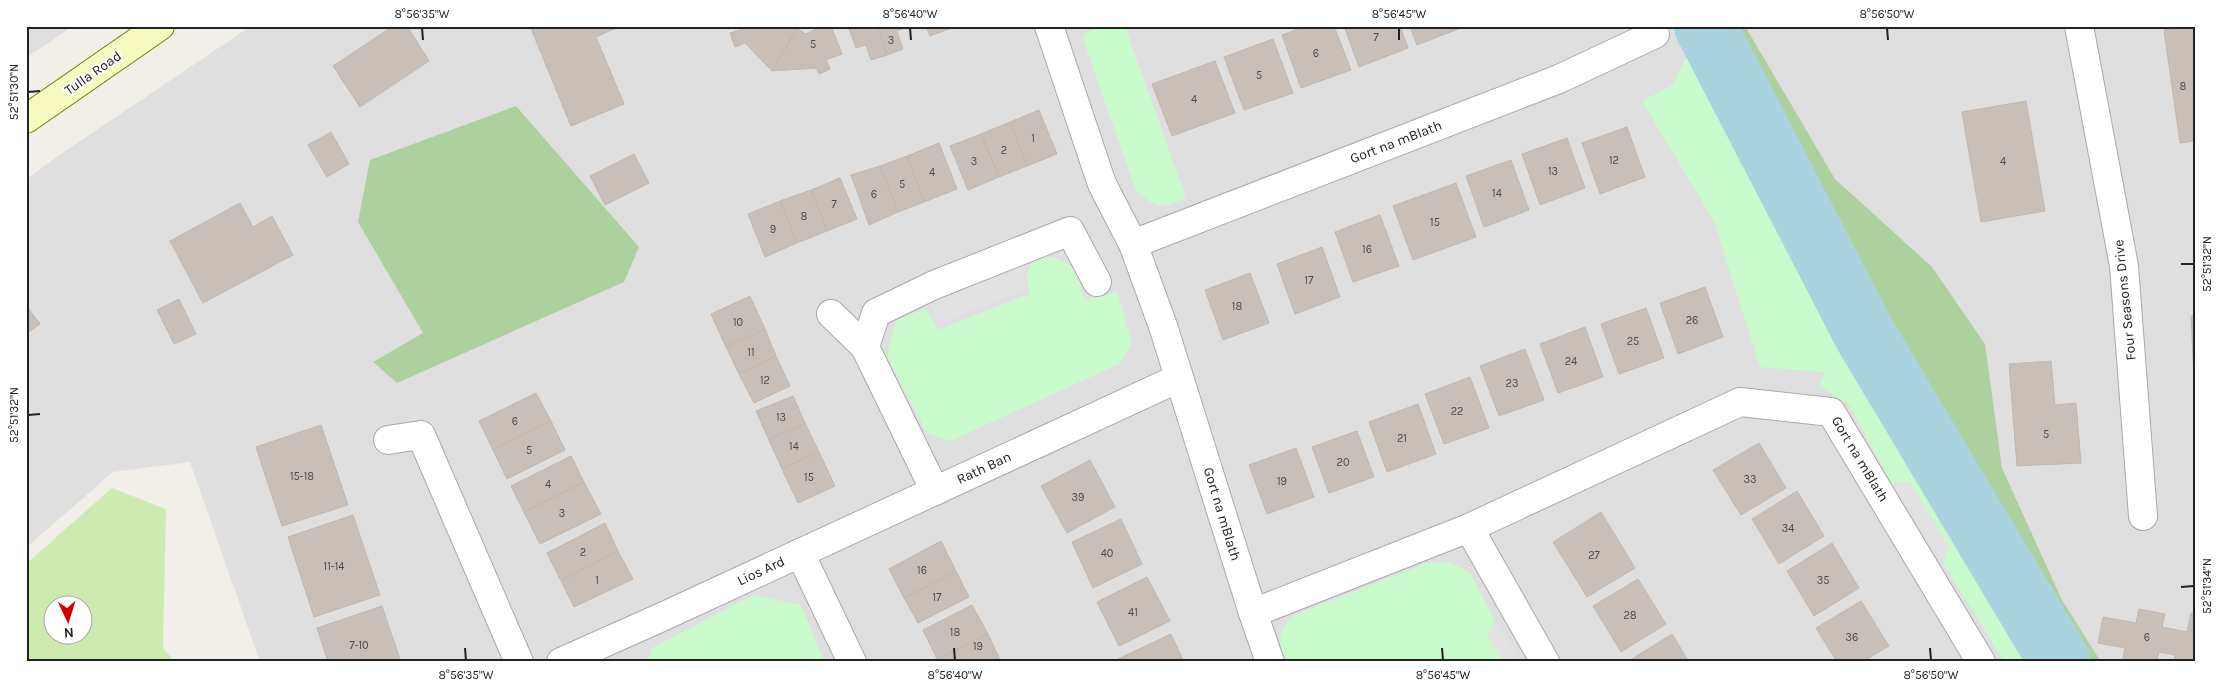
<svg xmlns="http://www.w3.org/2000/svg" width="2221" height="688" font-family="Karla,sans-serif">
<rect width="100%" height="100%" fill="#f2efe9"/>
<g fill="#e0dfdf">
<polygon points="26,26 73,26 26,58"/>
<polygon points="251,26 1695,26 2048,662 260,662 190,462 113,472 26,548 26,180 55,158"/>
<polygon points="1733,26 2195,26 2195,662 2084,662"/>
</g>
<path fill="#cdebb0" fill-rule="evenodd" d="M112,488L166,509L163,648L175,662H26V564ZM52,606H82V636H52Z"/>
<g fill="#add19e">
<polygon points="1695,26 1745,26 1835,179 1932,267 1985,344 2002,468 2062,600 2101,662 2048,662"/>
<polygon points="516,106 639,247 624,282 397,383 373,362 423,333 358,222 370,160"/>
</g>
<g fill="#c8facc">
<path d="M1103,26H1125L1186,198C1160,209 1158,209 1136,191L1083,39L1085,33Z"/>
<polygon points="1678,26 1696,26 2038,662 2005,662 1943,563 1949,547 1910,482 1892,483 1850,406 1820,386 1825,372 1760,367 1714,221 1642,101 1673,85 1686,58"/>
<polygon points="1052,257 1075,267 1085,300 1117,291 1132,344 1119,364 950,441 927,433 887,357 896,321 925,308 938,330 1029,294 1027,273 1034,259"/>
<polygon points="1449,562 1470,573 1495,621 1487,634 1503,662 1284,662 1280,653 1281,629 1297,614 1427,563"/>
<polygon points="753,595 801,605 824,662 648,662 652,648"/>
</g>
<g fill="#e2e2e2">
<polygon points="1022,265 1025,290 939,323 927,299"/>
<polygon points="1910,482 1949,547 1943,563 1892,483"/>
<polygon points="1495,621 1520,662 1503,662 1487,634"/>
</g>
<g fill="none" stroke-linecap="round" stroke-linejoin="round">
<polyline stroke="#aad3df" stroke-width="62" points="1705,26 1865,335 2060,662"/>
</g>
<g fill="#c7bfb8" stroke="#c4b6ab">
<polygon points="393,26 407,26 429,61 360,107 333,66"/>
<polygon points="530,26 621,26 596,37 624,104 571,126"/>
<polygon points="742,26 792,26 797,28 772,71 745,43 735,47 730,33 743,29"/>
<polygon points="824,26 831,26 842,54 826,60 830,69 819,74 816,68 772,71 797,28 805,34"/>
<polygon points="848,26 878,26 887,55 871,60 866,45 856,48"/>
<polygon points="878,26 910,26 897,31 903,49 887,55"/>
<polygon points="926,26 957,26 930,36"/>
<polygon points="1306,26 1334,26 1351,70 1301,88 1282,35"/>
<polygon points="1344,26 1400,26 1408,48 1359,67"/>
<polygon points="1410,26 1466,26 1417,45"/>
<polygon points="2195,26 2195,141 2180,143 2164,30"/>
<polygon points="1273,39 1293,93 1244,110 1224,57"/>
<polygon points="1215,61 1235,113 1172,136 1152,84"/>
<polygon points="2026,101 2045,211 1981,222 1962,112"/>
<polygon points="1039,110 1057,154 1027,166 1010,122"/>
<polygon points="1010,122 1027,166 999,177 981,134"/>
<polygon points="1627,127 1645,177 1600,194 1582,143"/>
<polygon points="331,132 349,164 327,177 308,145"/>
<polygon points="981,134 999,177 968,190 950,146"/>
<polygon points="1567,138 1585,188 1540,205 1522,154"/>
<polygon points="939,143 957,189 924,202 907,156"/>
<polygon points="634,154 649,183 605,205 590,176"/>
<polygon points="907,156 924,202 898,212 880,166"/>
<polygon points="1511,160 1529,210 1484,227 1466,176"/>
<polygon points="880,166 898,212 869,225 851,175"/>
<polygon points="840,178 857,219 827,231 811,190"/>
<polygon points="1456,183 1476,237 1413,260 1393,206"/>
<polygon points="811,190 827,231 797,243 780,201"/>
<polygon points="780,201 797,243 765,257 748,214"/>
<polygon points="240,203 253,227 272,216 293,255 203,303 170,241"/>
<polygon points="1380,215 1399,266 1353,282 1335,232"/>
<polygon points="1322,247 1340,297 1295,314 1277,264"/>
<polygon points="1250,273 1269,323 1223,340 1205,290"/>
<polygon points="1705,287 1723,337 1678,354 1660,303"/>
<polygon points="750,296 765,329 726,347 711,314"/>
<polygon points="179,299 196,334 174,344 157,310"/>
<polygon points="26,305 40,324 26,334"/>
<polygon points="1646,308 1664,358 1619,374 1601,324"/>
<polygon points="2195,315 2195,400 2191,316"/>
<polygon points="1585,327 1603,377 1558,393 1540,344"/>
<polygon points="765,329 776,356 739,374 726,347"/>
<polygon points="1525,349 1544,400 1499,416 1480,366"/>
<polygon points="776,356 790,386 754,403 739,374"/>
<polygon points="2051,361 2055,405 2076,403 2081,463 2017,466 2009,364"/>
<polygon points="1470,377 1489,428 1444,444 1425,394"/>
<polygon points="536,393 551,421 493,450 479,421"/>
<polygon points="793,396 805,423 769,440 756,411"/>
<polygon points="1418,404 1436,454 1387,472 1369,422"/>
<polygon points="551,421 565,450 507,479 493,450"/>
<polygon points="805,423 819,452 782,469 769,440"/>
<polygon points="321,425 348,505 282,526 256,447"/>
<polygon points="1357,431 1374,477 1329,493 1312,447"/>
<polygon points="1759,443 1786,488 1741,515 1713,470"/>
<polygon points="1296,448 1314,497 1267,514 1249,465"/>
<polygon points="819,452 835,486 798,503 782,469"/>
<polygon points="571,456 584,482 524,512 511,486"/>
<polygon points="1090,460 1115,507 1067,533 1041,486"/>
<polygon points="584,482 601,514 540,544 524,512"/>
<polygon points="1797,491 1824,536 1779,564 1752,519"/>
<polygon points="1601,512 1635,568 1587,597 1553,542"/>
<polygon points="353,515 380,595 314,617 288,537"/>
<polygon points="1121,519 1142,564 1093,588 1072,542"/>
<polygon points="605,523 618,551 561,581 547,553"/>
<polygon points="941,541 956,571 904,598 889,569"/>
<polygon points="1832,543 1859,588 1814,616 1787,571"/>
<polygon points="618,551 633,579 574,607 561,581"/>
<polygon points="956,571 969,597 918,623 904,598"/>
<polygon points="1147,577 1170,621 1119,646 1097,602"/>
<polygon points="1638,579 1666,624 1621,652 1593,606"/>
<polygon points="1861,601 1889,646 1862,662 1837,662 1816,628"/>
<polygon points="972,605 988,634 937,659 923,630"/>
<polygon points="382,606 401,662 328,662 317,628"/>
<polygon points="2139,609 2165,614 2162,627 2187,632 2191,613 2195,614 2195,662 2174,662 2175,655 2159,652 2157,662 2122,662 2125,648 2098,643 2103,617 2136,623"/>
<polygon points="988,634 1001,662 938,662 937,659"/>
<polygon points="1171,634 1184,662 1119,662 1118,659"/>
<polygon points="1672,634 1689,662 1627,662"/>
</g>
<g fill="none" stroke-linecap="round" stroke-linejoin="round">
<defs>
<g id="street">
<polyline points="1049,26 1102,184 1133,244 1559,79 1655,34"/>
<polyline points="2079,26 2124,266 2143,516"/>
<polyline points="1133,244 1163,326 1253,613 1469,528 1740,402 1831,412 1981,662"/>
<polyline points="831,314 865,347"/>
<polyline points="388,440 421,435 519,662"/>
<polyline points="935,491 865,347 876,313 934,285 1070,231 1097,282"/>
<polyline points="1469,528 1545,662"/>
<polyline points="800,553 852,662"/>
<polyline points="1253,613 1270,662"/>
<polyline points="561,662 662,617 1179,378"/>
</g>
<polyline id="secondary" points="26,119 160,26"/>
</defs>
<use href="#street" stroke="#a9a9a9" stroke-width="30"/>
<use href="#secondary" stroke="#707d05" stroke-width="30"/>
<use href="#street" stroke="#fff" stroke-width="28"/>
<use href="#secondary" stroke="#f7fabf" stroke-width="28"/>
</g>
<path fill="none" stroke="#222" stroke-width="2" d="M422,28L423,40M910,28L911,40M1399,28V40M1887,28L1888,40M28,92L40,91M2181,264H2194M28,415L40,414M2181,587L2194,586M465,648L466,660M954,648L955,660M1442,648L1443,660M1930,648L1931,660"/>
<g text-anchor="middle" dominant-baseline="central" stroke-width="4" stroke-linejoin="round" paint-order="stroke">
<g font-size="11" fill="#4b4948">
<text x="1376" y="37">7</text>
<text x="891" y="40">3</text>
<text x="813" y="44">5</text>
<text x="1316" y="53">6</text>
<text x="1259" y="75">5</text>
<text x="2183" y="86">8</text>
<text x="1194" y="99">4</text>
<text x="1033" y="138">1</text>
<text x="1004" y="150">2</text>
<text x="1614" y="160">12</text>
<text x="974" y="161">3</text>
<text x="2003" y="161">4</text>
<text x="1553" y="171">13</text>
<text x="932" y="172">4</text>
<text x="902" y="184">5</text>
<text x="1497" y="193">14</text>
<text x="874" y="194">6</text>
<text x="834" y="204">7</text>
<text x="804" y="216">8</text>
<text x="1435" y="222">15</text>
<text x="773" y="229">9</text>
<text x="1367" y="249">16</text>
<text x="1309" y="280">17</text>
<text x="1237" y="306">18</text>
<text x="1692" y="320">26</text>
<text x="738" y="322">10</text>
<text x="1633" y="341">25</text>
<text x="751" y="352">11</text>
<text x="1571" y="361">24</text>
<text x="765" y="380">12</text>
<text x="1512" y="383">23</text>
<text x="1457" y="411">22</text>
<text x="781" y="417">13</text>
<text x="515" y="421">6</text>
<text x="2046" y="434">5</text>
<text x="1402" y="438">21</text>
<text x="794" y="446">14</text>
<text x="529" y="450">5</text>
<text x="1343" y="462">20</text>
<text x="302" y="476">15-18</text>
<text x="809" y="477">15</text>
<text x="1750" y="479">33</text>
<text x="1282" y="481">19</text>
<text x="548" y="484">4</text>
<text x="1078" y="497">39</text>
<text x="562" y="513">3</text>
<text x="1788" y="528">34</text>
<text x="583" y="552">2</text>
<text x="1107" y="553">40</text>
<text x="1594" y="555">27</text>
<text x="334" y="566">11-14</text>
<text x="922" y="570">16</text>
<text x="597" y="580">1</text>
<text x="1823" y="580">35</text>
<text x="937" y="597">17</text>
<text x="1133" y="612">41</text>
<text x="1630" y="615">28</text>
<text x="955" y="632">18</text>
<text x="1852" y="637">36</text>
<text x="2147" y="637">6</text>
<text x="359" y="645">7-10</text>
<text x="978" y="646">19</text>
</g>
<g font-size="14" fill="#222" stroke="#fff">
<text transform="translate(93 73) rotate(-35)">Tulla Road</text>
<text transform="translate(1396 142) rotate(-21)">Gort na mBlath</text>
<text transform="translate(2125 300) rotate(-96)">Four Seasons Drive</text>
<text transform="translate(1860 459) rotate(59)">Gort na mBlath</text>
<text transform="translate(984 468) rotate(-25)">Rath Ban</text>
<text transform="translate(1222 514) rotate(73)">Gort na mBlath</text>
<text transform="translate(761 571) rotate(-25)">Lios Ard</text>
</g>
</g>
<rect width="2221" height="688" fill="none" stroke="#ffffff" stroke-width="55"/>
<g transform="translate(68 620) rotate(176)"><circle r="24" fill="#ffffff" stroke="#a7a7a7"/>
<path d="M0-4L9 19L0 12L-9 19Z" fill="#d40000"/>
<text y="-8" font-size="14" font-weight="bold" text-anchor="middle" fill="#222222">N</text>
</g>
<rect x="28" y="28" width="2166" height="632" fill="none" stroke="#222" stroke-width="2"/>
<g font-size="12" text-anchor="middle" fill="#222">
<text x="422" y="18">8°56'35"W</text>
<text x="910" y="18">8°56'40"W</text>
<text x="1399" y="18">8°56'45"W</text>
<text x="1887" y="18">8°56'50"W</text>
<text transform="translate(14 92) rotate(-90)" y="4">52°51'30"N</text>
<text transform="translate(2207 264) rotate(-90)" y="4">52°51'32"N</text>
<text transform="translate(14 415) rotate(-90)" y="4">52°51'32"N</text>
<text transform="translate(2207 586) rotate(-90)" y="4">52°51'34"N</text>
<text x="466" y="679">8°56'35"W</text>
<text x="955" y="679">8°56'40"W</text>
<text x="1443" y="679">8°56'45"W</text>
<text x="1931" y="679">8°56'50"W</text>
</g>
</svg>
